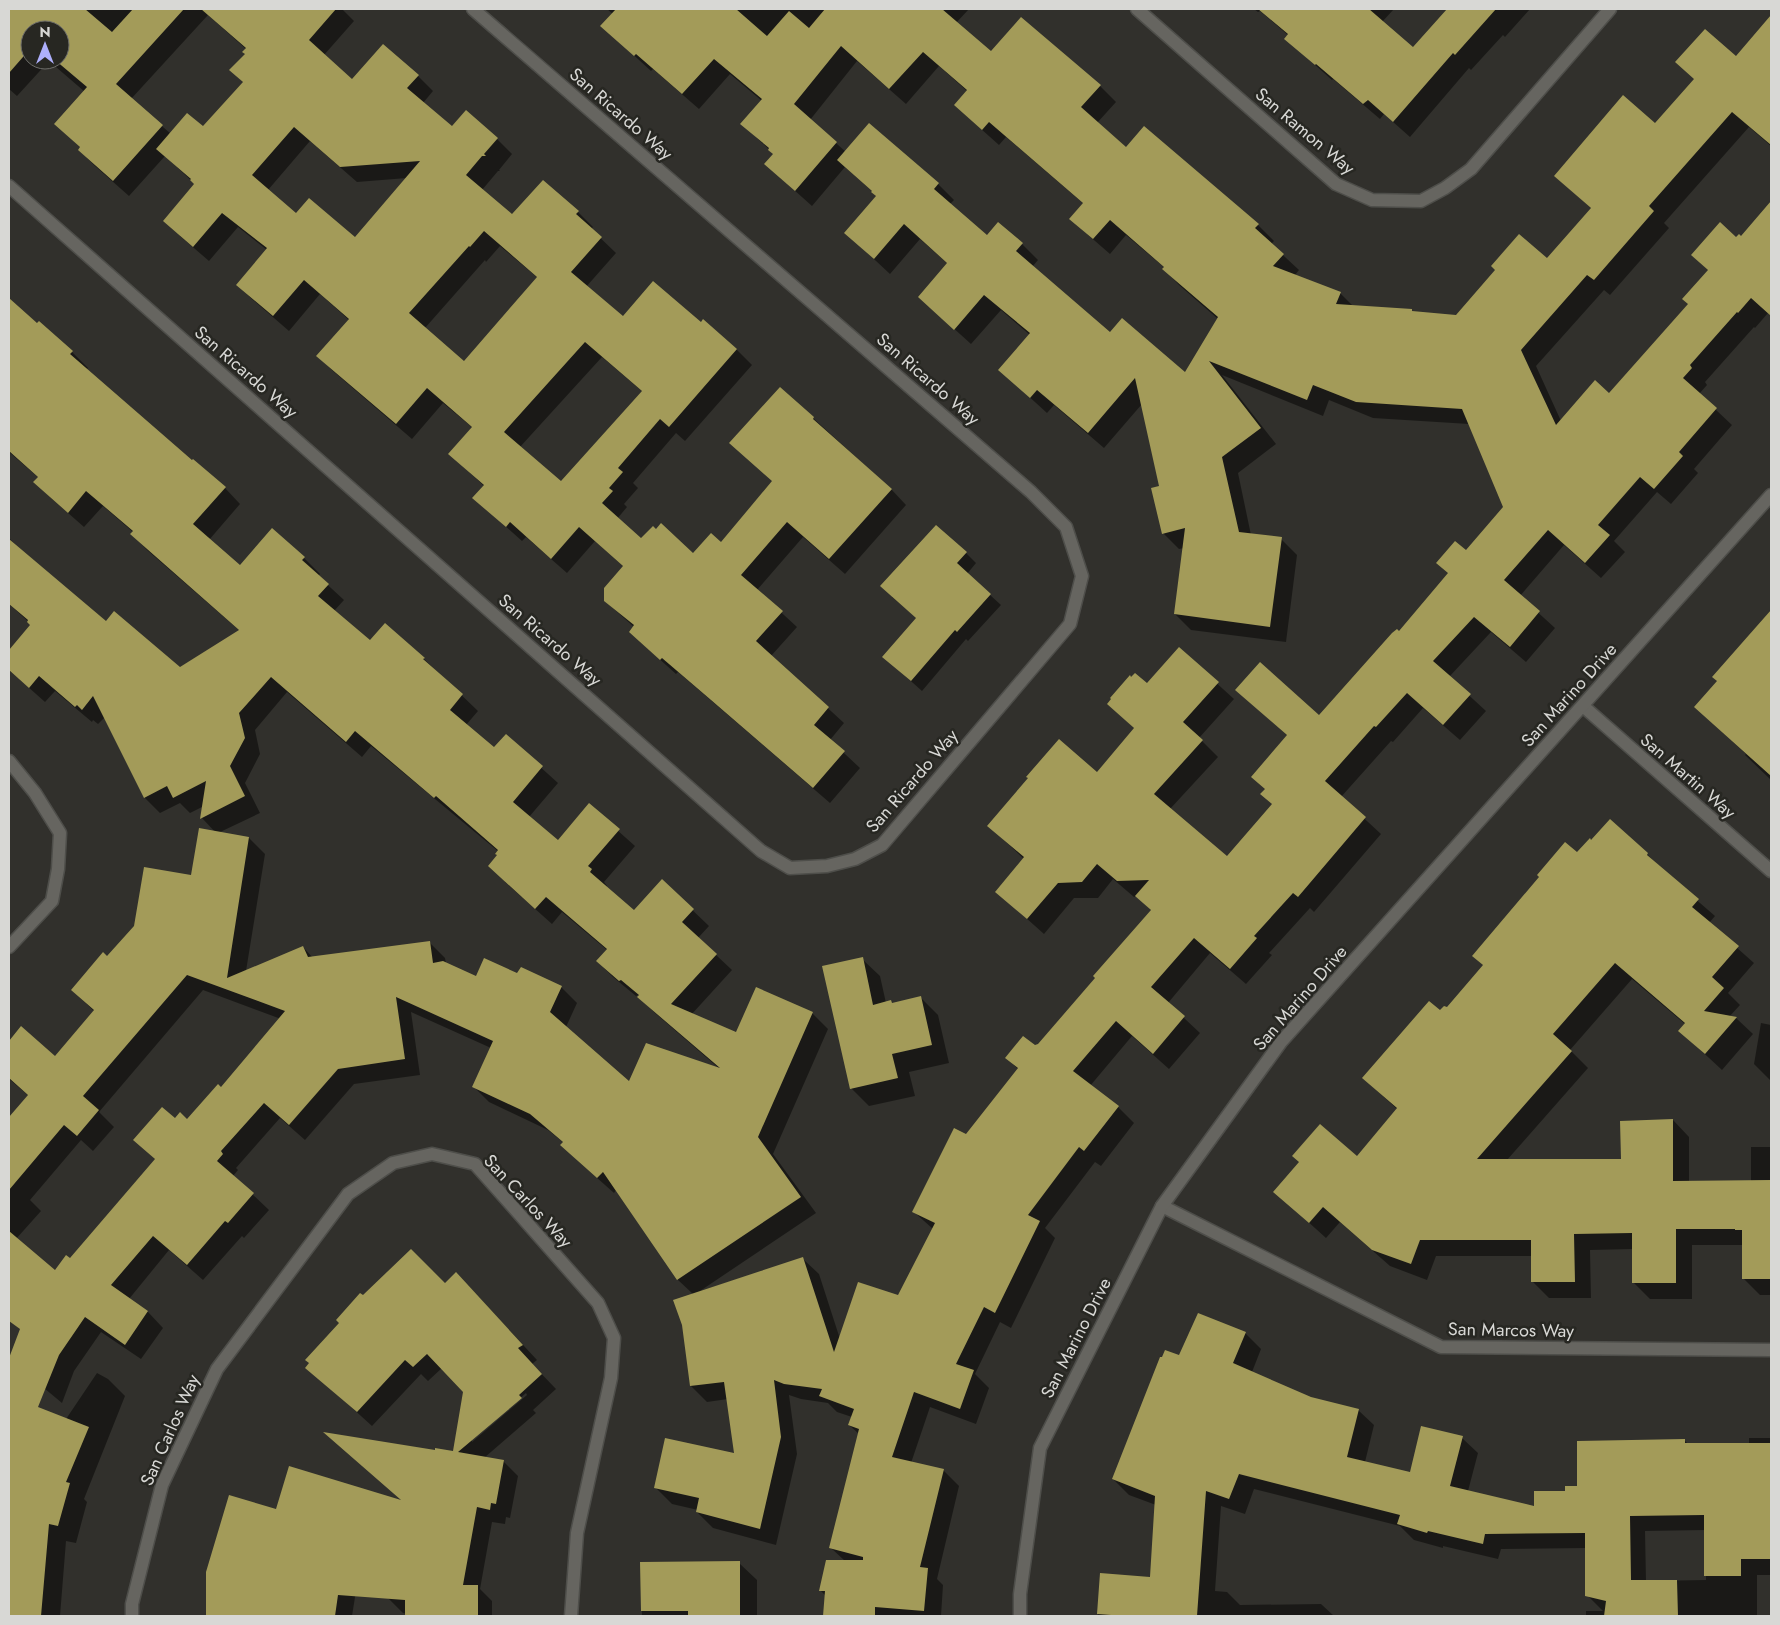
<svg xmlns="http://www.w3.org/2000/svg" width="1780" height="1625" font-family="Jost,sans-serif">
<rect width="100%" height="100%" fill="#31302c"/>
<g fill="#0007" fill-rule="evenodd">
<path d="M9,9H58L62,13L66,9H342L354,21L324,55L352,81L418,76L433,91L423,103L452,128L497,139L512,154L499,170L500,171H498L482,190L512,216L578,212L593,227L591,229L616,253L586,287L623,318L701,324L736,349L752,365L685,441L676,433L633,483L638,488L624,504L627,507L617,519L641,540L694,554L721,543L773,482L780,388L891,489L906,505L845,574L803,537L757,590L797,627L771,656L844,723L830,740L860,768L830,803L728,715L678,672L676,674L646,647L634,627L605,601L624,567L595,541L567,573L526,537L522,541L474,498L484,486L450,454L473,428L443,403L412,439L333,371L318,356L349,320L320,294L289,331L253,300L237,285L267,250L238,227L209,261L180,236L196,185L165,156L129,196L95,166L79,150L81,148L56,124L85,92L49,61L17,96L9,89ZM208,15L246,49V54L231,70L244,83L203,128L171,134L131,99ZM30,30H60V60H30ZM310,141L357,182L407,178L355,239L296,215L268,190ZM500,246L538,278L464,362L425,328L485,260L486,262ZM602,357L643,392L561,483L520,447Z"/>
<path d="M607,9H969L956,23L991,53L1100,86L1116,102L1097,123L1126,149L1144,128L1258,225L1274,241L1271,244L1299,270L1295,275L1340,293L1353,306L1411,310L1413,312L1457,316L1547,260L1592,209L1555,176L1655,125L1736,58L1771,17V146L1749,127L1664,223L1669,228L1610,295L1604,290L1536,366L1561,421L1609,395L1689,304L1709,271L1692,255L1741,237L1771,203V316L1768,313L1755,328L1754,327L1705,382L1707,385L1699,394L1732,425L1694,469L1698,473L1671,504L1657,492L1614,541L1625,552L1601,578L1564,545L1520,596L1555,628L1526,662L1491,632L1449,677L1486,711L1460,740L1423,708L1393,742L1391,741L1341,797L1381,834L1314,912L1310,908L1269,953L1272,955L1246,984L1210,953L1168,1003L1200,1033L1169,1069L1132,1036L1090,1086L1118,1107L1134,1123L1101,1166L1095,1162L1045,1228L1055,1238L1011,1328L1000,1322L975,1374L989,1388L976,1424L930,1407L911,1463L943,1470L959,1486L937,1579L943,1585L941,1616H824L826,1596L820,1590L845,1561L831,1548L859,1434L849,1425L852,1417L837,1412L828,1403L801,1399L789,1395L797,1454L776,1545L713,1528L697,1512L698,1510L672,1504L656,1488L735,1455L728,1399L707,1402L691,1386L693,1294L678,1280L616,1190L614,1193L578,1161L564,1143L548,1130L489,1102L473,1086L491,1048L411,1012L420,1075L354,1084L305,1140L280,1118L236,1168L238,1170L233,1176L269,1210L244,1238L242,1236L203,1280L169,1250L129,1299L148,1312L163,1328L141,1359L101,1332L74,1371L62,1403L26,1373L35,1302L9,1280V1119L29,1096L9,1079V1043L22,1028L55,1057L94,1011L72,990L192,876L216,833L202,818L204,806L190,813L180,803L160,813L145,798L105,717L98,724L93,720L92,722L55,691L45,702L9,670V651L32,625L9,604V538L23,553L106,623L179,668L240,631L147,550L132,534L133,532L103,506L84,527L51,498L35,482L39,478L9,452V300L72,352L88,368L86,370L225,488L240,504L209,540L240,567L304,558L320,574L318,576L344,600L334,611L370,642L385,625L424,659L478,711L466,725L494,749L506,736L558,783L529,817L558,841L589,805L635,846L604,882L607,886L606,888L634,912L662,881L709,926L698,938L732,970L691,1015L737,1034L812,1013L828,1029L773,1154L816,1213L700,1291L803,1259L819,1274L840,1339L899,1297L933,1229L914,1212L967,1136L1019,1070L1007,1058L1039,1045L1152,911L1137,896L1134,897L1113,879L1098,898H1074L1044,934L996,891L1024,859L989,826L1097,774L1135,729L1109,704L1147,685L1179,649L1234,699L1199,738L1218,757L1170,809L1227,858L1273,805L1266,790L1288,736L1237,690L1319,717L1399,633L1505,507L1469,424L1373,418L1329,400L1323,416L1222,375L1276,444L1238,473L1251,535L1281,539L1297,555L1286,642L1191,630L1175,614L1184,548L1179,549L1163,533L1160,487L1142,404L1104,448L1054,405L1047,413L1000,370L1030,335L1001,310L971,344L919,297L948,264L920,239L890,274L846,233L877,197L873,192L845,167L812,206L765,164L774,154L742,124L762,101L730,74L699,109L653,69L651,71L602,26L613,14ZM857,61L906,104L939,66L967,91L955,105L971,120L999,145L1006,137L1084,204L1071,219L1087,234L1110,254L1126,235L1165,268L1164,269L1179,285L1218,319L1186,374L1110,334L1032,267L1038,260L1022,244L999,224L987,237L950,204L954,200L938,184L870,125L846,152L810,120ZM287,692L362,757L371,746L499,852L498,855L505,882L552,924L562,912L607,950L597,961L613,977L636,996L638,995L639,997L655,1013L721,1070L629,1083L566,1027L577,1003L561,987L518,975L476,977L446,964L445,958L429,942L313,958L303,947L246,971L265,854L249,838L218,833L260,813L245,783L260,754L255,730ZM203,990L281,1019L221,1088L188,1121L175,1119L135,1140L156,1160L70,1259L55,1272L16,1239L41,1211L30,1200L81,1140L93,1151L114,1127L99,1112Z"/>
<polygon points="1254,9 1394,9 1382,22 1413,49 1449,9 1530,9 1505,37 1503,35 1471,70 1469,68 1410,137 1384,114 1380,119 1333,79 1332,80 1286,39 1289,36 1260,11 1258,12"/>
<polygon points="966,553 976,563 967,574 1001,605 968,641 966,639 922,691 884,657 917,618 892,597"/>
<polygon points="1771,610 1771,780 1745,755 1746,754 1695,707 1718,681 1714,677"/>
<polygon points="1578,854 1647,854 1663,871 1715,916 1709,923 1754,963 1728,993 1740,1005 1729,1017 1736,1018 1753,1034 1722,1070 1680,1031 1685,1024 1632,979 1570,1050 1588,1068 1507,1160 1622,1160 1673,1120 1689,1137 1689,1182 1751,1182 1751,1147 1771,1147 1771,1295 1760,1295 1744,1279 1744,1245 1692,1245 1692,1299 1650,1299 1634,1283 1633,1249 1590,1250 1591,1298 1549,1298 1532,1281 1532,1256 1436,1256 1427,1280 1390,1266 1340,1222 1326,1238 1275,1192 1357,1158 1397,1109 1363,1078 1440,1012 1447,1009 1484,966 1473,955"/>
<polygon points="862,959 880,976 886,1003 893,1004 920,997 938,1015 949,1063 909,1072 915,1096 869,1106 852,1089"/>
<polygon points="1761,1023 1771,1025 1771,1081 1754,1064"/>
<path d="M445,1285L471,1289L537,1360L532,1364L556,1389L533,1410L536,1413L484,1458L503,1461L518,1476L510,1518L506,1517L505,1524L492,1522L480,1589L492,1601V1616H407V1614L403,1613L388,1598L403,1502L387,1486L436,1452H454L464,1392L442,1368L428,1381L421,1374L372,1426L307,1367L363,1297ZM526,1393L527,1395L472,1442V1439Z"/>
<path d="M1245,1333L1261,1349L1252,1372L1311,1398L1358,1410L1374,1425L1365,1462L1411,1474L1462,1438L1478,1453L1468,1491L1536,1508L1566,1492L1684,1440L1688,1444H1749V1438H1771V1575H1757V1616H1586V1611H1603L1587,1595V1548L1501,1549L1498,1559L1443,1546V1548L1414,1540L1400,1526L1254,1489L1245,1514L1221,1506L1215,1591L1227,1592L1240,1605L1321,1604L1334,1616H1098L1101,1575L1151,1578L1156,1505L1129,1495L1113,1479L1179,1357ZM1706,1530V1580L1646,1581L1645,1531Z"/>
<polygon points="97,1373 108,1379 125,1396 84,1499 87,1502 76,1543 66,1541 60,1616 9,1616 9,1396 62,1425"/>
<polygon points="370,1503 352,1616 208,1616 207,1572 277,1511"/>
<polygon points="739,1563 757,1580 757,1616 642,1616 641,1564"/>
</g>
<g fill="#a39b59" fill-rule="evenodd">
<polygon points="9,9 85,9 112,32 133,9 184,9 116,84 163,125 113,181 78,150 80,147 54,124 87,87 55,60 60,60 60,30 30,30 30,49 9,73"/>
<path d="M201,9H336L309,40L352,79L383,44L419,75L407,88L452,126L466,110L498,138L484,154L486,156H482L466,175L512,214L543,180L579,211L576,214L602,237L571,272L623,316L653,281L701,322L703,319L737,349L669,427L660,419L618,468L623,472L609,488L613,491L602,503L641,538L653,526L656,529L661,523L693,553L711,533L721,542L772,481L729,443L780,387L814,417L813,419L892,489L829,559L787,522L741,575L783,611L756,641L829,707L814,725L845,751L813,788L711,700L662,658L660,660L629,632L634,625L604,601V588L623,566L579,527L551,559L510,522L506,527L472,498L484,485L448,454L472,427L427,388L396,424L316,356L349,319L304,280L273,316L236,285L267,248L222,213L193,247L163,221L194,184L190,180L191,179L156,149L187,113L203,126L243,82L229,70L245,54L242,52L246,48ZM294,127L340,167L420,161L355,237L309,198L296,213L252,175ZM484,231L537,277L464,361L409,313L469,246L470,247ZM585,342L642,391L561,481L504,432Z"/>
<polygon points="616,9 736,9 767,36 789,11 809,28 825,9 942,9 991,51 1021,17 1101,85 1081,107 1126,147 1144,126 1259,224 1255,228 1284,254 1273,266 1341,292 1336,304 1412,309 1412,311 1456,315 1495,270 1491,266 1519,234 1547,258 1591,208 1554,176 1623,95 1655,123 1694,79 1675,62 1705,29 1736,56 1771,15 1771,145 1732,112 1649,206 1654,211 1594,280 1587,275 1521,350 1556,425 1595,380 1609,393 1688,304 1682,299 1708,270 1691,255 1720,222 1736,237 1739,234 1741,236 1771,201 1771,316 1751,298 1738,313 1737,312 1690,365 1692,368 1683,378 1717,408 1679,452 1683,456 1654,489 1640,477 1598,525 1610,535 1585,563 1548,530 1504,580 1540,611 1510,647 1474,617 1433,661 1471,694 1443,725 1407,693 1376,727 1374,726 1325,781 1366,817 1298,897 1293,893 1254,936 1257,938 1230,969 1194,938 1151,987 1185,1016 1153,1054 1116,1021 1073,1071 1119,1106 1084,1151 1079,1147 1028,1215 1040,1221 995,1313 984,1307 956,1364 974,1370 960,1409 914,1392 892,1457 944,1469 920,1567 928,1568 924,1611 875,1607 875,1616 823,1616 825,1591 819,1591 826,1560 863,1560 863,1557 829,1548 859,1429 848,1425 854,1409 819,1396 822,1389 784,1384 774,1380 781,1437 760,1529 696,1512 699,1498 654,1488 665,1438 734,1453 724,1382 690,1386 682,1325 673,1300 803,1257 834,1352 858,1282 898,1295 935,1223 912,1212 954,1128 966,1134 1018,1068 1005,1058 1023,1036 1035,1045 1038,1044 1095,978 1093,976 1151,910 1135,896 1149,880 1117,881 1097,864 1082,882 1058,883 1027,919 995,892 1024,857 987,826 1028,778 1026,777 1059,739 1097,772 1134,728 1107,704 1111,699 1110,698 1130,675 1131,677 1135,673 1147,683 1179,647 1219,682 1183,722 1203,740 1154,794 1227,856 1272,804 1260,794 1265,789 1251,777 1287,735 1235,690 1260,662 1319,715 1392,633 1397,629 1399,631 1448,573 1436,563 1455,541 1466,550 1503,507 1462,409 1356,402 1313,385 1307,400 1209,361 1261,428 1222,457 1239,532 1282,537 1270,627 1174,614 1185,528 1162,534 1151,488 1159,486 1135,378 1088,433 1037,390 1030,398 998,370 1030,333 984,295 954,330 918,297 947,263 904,224 874,259 844,233 876,196 871,192 872,191 837,160 869,123 939,183 934,189 987,235 998,222 1023,243 1016,251 1110,332 1122,318 1185,372 1218,317 1162,269 1164,267 1110,220 1093,239 1069,219 1083,203 989,122 982,130 954,105 967,90 923,52 889,89 841,46 794,104 837,142 795,191 764,164 773,154 768,150 769,148 740,124 762,99 714,59 682,94 636,54 634,56 600,26"/>
<polygon points="1258,9 1369,9 1413,47 1447,9 1496,9 1455,55 1453,53 1393,122 1368,100 1363,104 1316,64 1315,65 1284,39 1288,34"/>
<polygon points="9,298 37,323 39,321 73,351 70,354 192,460 193,459 226,487 193,524 240,565 272,528 305,557 302,560 329,584 318,596 370,640 385,623 425,658 423,659 463,694 450,710 494,747 506,734 543,766 513,802 558,840 589,803 620,829 588,866 592,869 590,872 634,910 662,879 694,909 682,922 717,954 671,1004 736,1032 756,987 813,1012 758,1137 801,1197 677,1280 603,1172 597,1178 560,1145 563,1142 530,1114 472,1087 493,1041 396,997 405,1059 338,1069 289,1125 264,1103 221,1151 223,1154 217,1161 254,1193 228,1223 225,1221 187,1265 153,1236 111,1285 148,1311 125,1345 85,1317 59,1355 38,1407 89,1427 66,1482 70,1483 58,1526 49,1524 41,1616 9,1616 9,1358 20,1329 9,1321 9,1231 55,1270 66,1255 70,1258 155,1159 133,1140 162,1107 175,1118 180,1112 187,1119 218,1084 221,1087 285,1011 187,975 83,1096 99,1110 77,1136 64,1125 9,1190 9,1117 28,1095 9,1078 9,1041 21,1026 55,1056 94,1010 71,990 103,952 107,956 134,926 144,867 191,875 199,828 249,837 227,978 303,946 308,957 430,941 433,963 443,961 476,976 484,958 517,973 521,967 562,986 550,1012 629,1081 646,1043 720,1068 637,997 639,995 621,980 619,981 596,961 607,949 546,897 535,909 488,866 497,855 495,854 498,850 436,796 434,798 355,731 346,742 271,677 239,713 245,738 230,766 245,796 200,819 206,781 173,798 167,786 144,798 93,696 82,710 77,705 75,707 39,676 29,688 9,670 9,650 30,625 27,622 28,620 9,604 9,539 106,621 114,611 180,667 239,630 130,534 133,531 86,491 68,513 33,482 38,477 9,451"/>
<polygon points="936,525 967,552 957,563 991,594 957,632 955,630 911,681 882,657 916,618 880,586"/>
<polygon points="1771,610 1771,776 1694,707 1717,681 1712,677"/>
<polygon points="1610,819 1648,853 1647,855 1699,899 1692,907 1739,946 1712,977 1724,988 1704,1011 1737,1017 1705,1054 1678,1031 1685,1023 1615,963 1553,1034 1572,1051 1477,1159 1621,1159 1620,1121 1673,1119 1673,1181 1771,1180 1771,1279 1742,1279 1742,1230 1735,1230 1735,1229 1676,1229 1676,1283 1632,1283 1632,1233 1574,1234 1575,1282 1531,1282 1531,1240 1420,1240 1411,1264 1372,1250 1323,1207 1309,1223 1273,1192 1299,1162 1292,1156 1320,1124 1357,1156 1397,1108 1362,1078 1429,1001 1440,1010 1444,1006 1447,1007 1483,965 1472,956 1539,877 1537,875 1565,842 1577,852 1590,838 1591,840"/>
<polygon points="863,957 873,1005 891,1000 892,1003 921,996 932,1045 892,1054 898,1078 850,1089 822,966"/>
<polygon points="411,1249 445,1283 456,1272 523,1345 518,1348 542,1374 519,1395 522,1398 458,1452 504,1460 496,1504 491,1503 490,1510 477,1507 463,1585 478,1585 478,1616 405,1616 405,1600 338,1595 335,1616 206,1616 206,1572 229,1495 276,1509 289,1466 401,1500 323,1432 435,1450 435,1448 453,1451 463,1392 427,1354 413,1367 405,1360 357,1412 305,1368 309,1363 305,1360 339,1323 336,1320 360,1293 363,1295"/>
<polygon points="1198,1313 1246,1332 1233,1363 1311,1397 1359,1409 1347,1457 1410,1472 1421,1426 1463,1436 1450,1486 1534,1506 1534,1491 1565,1491 1565,1486 1577,1486 1577,1441 1685,1439 1685,1443 1771,1443 1771,1559 1741,1559 1741,1576 1704,1576 1704,1515 1630,1516 1631,1580 1677,1580 1678,1616 1604,1616 1606,1601 1585,1596 1585,1533 1485,1534 1483,1544 1428,1531 1427,1533 1397,1524 1400,1515 1239,1474 1229,1499 1206,1491 1197,1616 1125,1616 1097,1614 1100,1573 1150,1577 1155,1496 1112,1479 1160,1357 1162,1357 1165,1350 1179,1355"/>
<polygon points="740,1561 740,1616 688,1616 688,1611 641,1611 640,1562"/>
</g>
<g fill="none" stroke-linecap="round" stroke-linejoin="round">
<defs>
<g id="minor">
<polyline points="1137,9 1336,184 1372,200 1421,201 1445,188 1471,169 1610,9"/>
<polyline points="9,186 761,851 790,868 827,866 855,859 882,845 1070,624 1082,576 1066,527 1031,492 473,9"/>
<polyline points="1583,706 1771,871"/>
<polyline points="9,761 35,793 60,833 58,869 52,901 9,947"/>
<polyline points="1162,1206 1441,1347 1771,1350"/>
<polyline points="132,1616 132,1604 162,1485 217,1369 348,1194 393,1163 432,1154 475,1164 598,1303 614,1338 611,1378 577,1533 571,1616"/>
<polyline points="1020,1616 1020,1594 1040,1448 1162,1206 1281,1042 1771,495"/>
</g>
</defs>
<use href="#minor" stroke="#4e4e4a" stroke-width="15"/>
<use href="#minor" stroke="#666560" stroke-width="12"/>
</g>
<g text-anchor="middle" dominant-baseline="central" stroke-width="5" stroke-linejoin="round" paint-order="stroke">
<g font-size="18" fill="#d8d8d5" stroke="#272722">
<text transform="translate(621 114) rotate(41)">San Ricardo Way</text>
<text transform="translate(1305 131) rotate(40)">San Ramon Way</text>
<text transform="translate(246 372) rotate(41)">San Ricardo Way</text>
<text transform="translate(928 379) rotate(41)">San Ricardo Way</text>
<text transform="translate(550 640) rotate(41)">San Ricardo Way</text>
<text transform="translate(1569 695) rotate(-48)">San Marino Drive</text>
<text transform="translate(1688 776) rotate(41)">San Martin Way</text>
<text transform="translate(912 781) rotate(-49)">San Ricardo Way</text>
<text transform="translate(1300 998) rotate(-49)">San Marino Drive</text>
<text transform="translate(528 1201) rotate(47)">San Carlos Way</text>
<text transform="translate(1511 1330) rotate(1)">San Marcos Way</text>
<text transform="translate(1076 1338) rotate(-63)">San Marino Drive</text>
<text transform="translate(170 1430) rotate(-66)">San Carlos Way</text>
</g>
</g>
<rect width="1780" height="1625" fill="none" stroke="#d8d8d5" stroke-width="20"/>
<g transform="translate(45 45)"><circle r="24" fill="#272722" stroke="#6e6e6a"/>
<path d="M0-4L9 19L0 12L-9 19Z" fill="#adaffb"/>
<text y="-8" font-size="14" font-weight="bold" text-anchor="middle" fill="#d8d8d5">N</text>
</g>
</svg>
